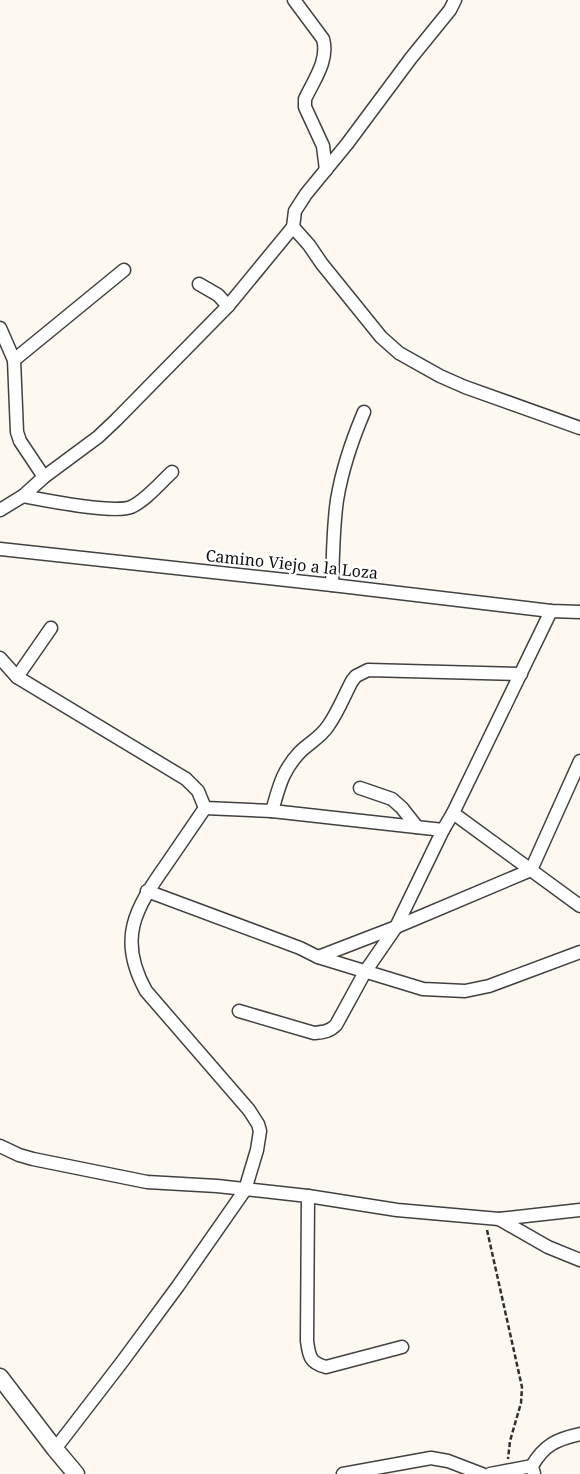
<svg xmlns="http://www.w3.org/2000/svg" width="580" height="1474" font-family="'Noto Serif',serif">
<rect width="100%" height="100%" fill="#fdf9f1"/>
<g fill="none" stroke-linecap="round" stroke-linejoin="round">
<defs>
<g id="minor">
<path d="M294,0L323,39C329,60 314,80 305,99V107L323,146L326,170"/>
<polyline points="293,227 309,245 322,264 381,337 399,353 440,376 465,387 580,428"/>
<polyline points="199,284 218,295 228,306"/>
<polyline points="0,328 14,360 17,432 20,441 44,477"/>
<polyline points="14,360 124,270"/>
<path d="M23,496C45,500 113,514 131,507C145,501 161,482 172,472"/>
<polyline points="0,510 23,496 44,477 98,437 116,420 228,306 293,227 295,211 306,194 347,144 411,58 450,10 455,0"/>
<polyline points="0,549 332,585 551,611 580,612"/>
<path d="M332,585C333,557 333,528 337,500C342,470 352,440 364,412"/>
<polyline points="0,658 17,677 186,779 198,791 205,808 272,811 443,830"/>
<polyline points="17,677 51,628"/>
<polyline points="360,788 392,799 402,808 417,827"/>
<path d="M272,811C279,787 282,771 300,752C309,743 321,737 328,726C338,712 344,696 352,681L356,676L368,670L521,674"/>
<polyline points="453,813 580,906"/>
<polyline points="147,891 300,948 318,957 423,989 465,991 489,986 580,952"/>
<polyline points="318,957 396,927 531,870 580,761"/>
<path d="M239,1011L314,1033C323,1032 329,1032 336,1025L365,972L396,927L443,830L453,813L551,611"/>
<polyline points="0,1146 19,1155 33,1159 147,1182 217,1186 308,1196 397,1210 499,1219 580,1210"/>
<path d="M308,1196L307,1341C309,1356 310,1363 326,1367L402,1347"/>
<polyline points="499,1219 548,1247 580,1260"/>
<path d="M55,1449L122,1362L178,1286L245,1190L257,1150L260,1131L258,1124L249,1110L146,991C117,939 135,909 166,865C179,846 192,827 205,808"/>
<polyline points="343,1474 431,1458 448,1461 482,1474"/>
<polyline points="490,1474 532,1466"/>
<path d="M534,1474L532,1466C544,1445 557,1439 580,1434"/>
</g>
<polyline id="tertiary" points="0,1377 55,1449 76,1474"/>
</defs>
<use href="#minor" stroke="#414141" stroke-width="15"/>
<use href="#tertiary" stroke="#414141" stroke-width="19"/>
<polyline stroke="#303030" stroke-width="2.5" stroke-dasharray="5 2.5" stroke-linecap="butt" points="487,1230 522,1387 521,1403 510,1441 508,1459"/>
<use href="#minor" stroke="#fff" stroke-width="12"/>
<use href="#tertiary" stroke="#fff" stroke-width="16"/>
</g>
<g text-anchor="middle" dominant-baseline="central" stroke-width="5" stroke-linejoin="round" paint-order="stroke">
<g font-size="16" fill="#0e0e0e" stroke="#fff">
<text transform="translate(292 564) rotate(6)">Camino Viejo a la Loza</text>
</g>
</g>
</svg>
